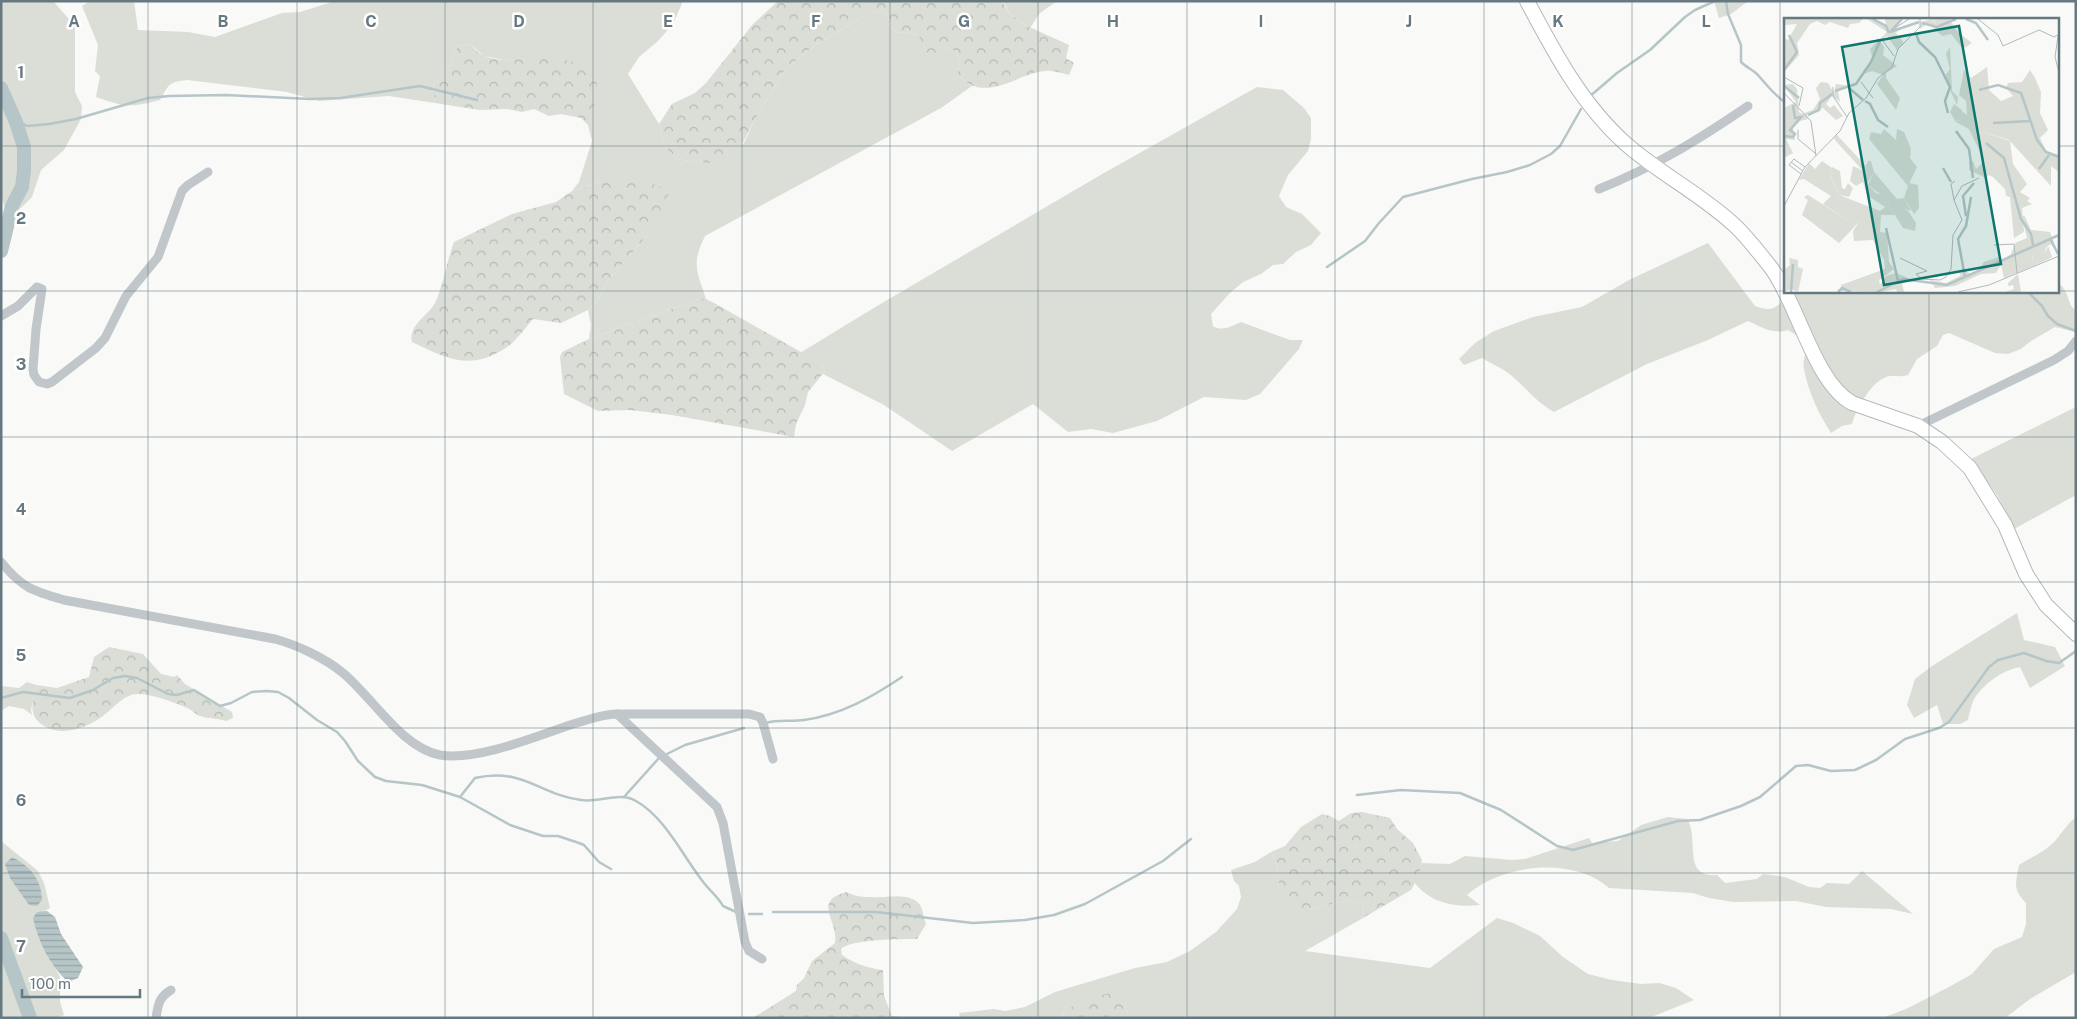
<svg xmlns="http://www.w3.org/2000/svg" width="2077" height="1019" font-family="'Public Sans',sans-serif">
<defs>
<pattern id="forest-crowns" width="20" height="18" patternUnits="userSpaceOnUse" patternTransform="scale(1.25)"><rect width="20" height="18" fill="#daded7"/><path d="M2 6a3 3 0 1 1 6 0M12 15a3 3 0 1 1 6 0" fill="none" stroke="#b5b9b4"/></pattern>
<pattern id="water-rules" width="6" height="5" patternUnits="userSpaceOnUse" patternTransform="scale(1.25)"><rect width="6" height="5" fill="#b6c5c7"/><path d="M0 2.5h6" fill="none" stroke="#98a5a7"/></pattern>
</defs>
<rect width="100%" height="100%" fill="#f9f9f7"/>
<g fill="#daded7">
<polygon points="1,1 54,2 75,26 75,92 82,106 81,119 64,150 41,170 32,197 22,207 8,217 1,196"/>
<path d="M86,1H134L138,30L188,32L215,37L282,13L300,12L335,1H683L673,24L658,41L639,57L628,74L659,124L664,146L676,159L714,164L744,143L754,121L786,68L817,44L870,13L885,9L891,27L896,32C921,34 918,31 928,55L947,49L956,51L959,59L957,75L972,86L941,108L705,236C691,264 697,271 706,299H698L589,339L591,325L588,310L598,300L607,282L651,231L601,182L572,191L579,182L592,141L588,125L596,92L554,59L529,58L504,60L484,56L470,44L458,46L445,73L433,83L435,103L389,96L319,101L287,92L187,80C169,82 169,84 160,100C131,108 124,107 96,97L100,76L95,71L98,45L82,6L87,3Z"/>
<polygon points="1000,1 1057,1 1040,13 1030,28 1009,13 1005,4"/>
<polygon points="1714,1 1747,1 1747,2 1731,14 1719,18"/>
<path d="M1257,87L1283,90L1304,108L1311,118V139L1308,151L1288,175L1279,196L1286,207L1302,214L1321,233L1311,245L1296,252L1283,264L1273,265L1261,274L1243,282L1229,294L1211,314L1213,326C1222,332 1232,326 1241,322L1290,340H1303L1299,349L1260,394L1246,400L1204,397L1157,421L1113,433L1091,429L1068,432L1033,404L952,451L884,405L823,374L825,371L822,364L800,353L877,306L1104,173Z"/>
<path d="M1708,243L1755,306C1775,314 1778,305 1791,291H2058V283C2070,291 2066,303 2076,311V332L2055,327L2031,341L2021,349L2008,354L1995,353L1949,333L1943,335L1937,346L1917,359L1908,375C1900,378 1891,374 1884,378C1871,383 1855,411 1852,424L1842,426L1831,433C1819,414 1808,392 1804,369C1802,363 1806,356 1805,350C1803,341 1796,334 1788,330C1772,335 1762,327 1748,321L1708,340L1647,364L1554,412C1535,401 1528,390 1512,376C1504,369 1492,364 1482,358L1464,365L1459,359L1475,343L1494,331L1533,317L1582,307L1629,280Z"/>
<polygon points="2076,407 2076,495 2014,529 1997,495 1971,459"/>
<path d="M2017,613L2024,640L2055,647L2065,666L2067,665L2030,688L2020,667C2002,670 1982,685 1973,701C1971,707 1969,714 1968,720L1960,724H1943L1937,705L1914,718L1907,705L1915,679L1932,666Z"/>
<polygon points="27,682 36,685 31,710 32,715 24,709 9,706 1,711 1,686 19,688"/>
<path d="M1668,817L1687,819C1700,838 1681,878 1717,875L1725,883L1757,879L1763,874L1785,877L1809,887L1820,888L1827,883L1849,884L1862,871L1913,914L1891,909L1826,907L1796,901L1733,902L1709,898L1693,893L1609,888C1573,856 1501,864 1467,895L1480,905C1456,908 1430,903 1415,883L1422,863L1450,864L1465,856L1512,860L1525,859L1589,838L1592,843L1618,841L1641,825Z"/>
<path d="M2076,817V972L2030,999L2005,1018H1882L1906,1009L1949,987L1972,974L1994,949L2022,937L2026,924V903C2012,889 2016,882 2019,865C2031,857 2045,852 2055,841C2062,833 2067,824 2076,817Z"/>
<polygon points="1,841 38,871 44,883 50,908 41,913 38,935 60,977 60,1002 64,1015 57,1018 1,1018"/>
<polygon points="1271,852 1277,864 1279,889 1310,909 1349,900 1364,905 1363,918 1305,951 1430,968 1497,918 1513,923 1540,936 1563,957 1588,974 1612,980 1641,984 1659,983 1676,988 1694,1000 1649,1018 1129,1018 1125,1001 1064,1012 1059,1018 960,1018 959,1013 994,1009 1005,1011 1025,1007 1055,992 1135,968 1167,962 1190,951 1216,932 1237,909 1241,897 1239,886 1234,881 1231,870 1255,862"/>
</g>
<g fill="url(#forest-crowns)">
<path d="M778,1H1000L1004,4L1009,13L1027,26L1069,45L1066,58L1074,63L1069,75C1061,73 1053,70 1045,71C1021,73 999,94 973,86C968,84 962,78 957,75L959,59L956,51L947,49L936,58L928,55C918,31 920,34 896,32L891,27L885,9L870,13L817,44L786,68L754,121L738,152L714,164L676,159L664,146L659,124L672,104L695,93L706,83L753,24Z"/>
<path d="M470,44C474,48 479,54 485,56C498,62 513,59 527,58C546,57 589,58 596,80C600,93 592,113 588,125L581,118L561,114L549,116L534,109L522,112L507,109L479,110L435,103L433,83L445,73L458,46Z"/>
<path d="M630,180L657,185L669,192L665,208L651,231L607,282L598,300L588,310L561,323L533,319C526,327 518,338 510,345C472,372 449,360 412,342C408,325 429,315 435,303C443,287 447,260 454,242L512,214L556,202L572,191L601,182Z"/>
<polygon points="698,299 706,299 716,304 822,364 825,371 808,392 805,405 796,424 794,437 672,415 630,410 598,411 564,394 560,357 562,352 589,339"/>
<path d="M109,647L143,654L161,674L174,677L177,675L185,684L232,712L233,718L226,721C218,718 208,719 200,716C197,715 194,712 191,710C180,704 152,694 139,694C125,693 115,707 104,715C88,728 62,737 44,726C27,716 33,701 36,685L57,688L89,677L94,657Z"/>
<polygon points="1362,812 1390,818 1397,829 1413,843 1422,860 1419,876 1411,890 1363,918 1364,905 1349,900 1310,909 1293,908 1279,889 1277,864 1271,852 1285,846 1301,827 1322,814 1330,816 1339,821 1351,813"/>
<path d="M847,892C868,905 909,887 920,905C923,910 924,919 926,924L917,939C902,939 850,939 841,949L842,955C855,964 868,968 883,970L884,996L892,1016L912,1018H753L796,991L797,985L804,978L812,961L835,943C839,921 811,901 847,892Z"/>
<path d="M1111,993L1125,1001L1129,1018H1059C1072,1002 1092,997 1111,993Z"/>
</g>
<g fill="url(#water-rules)">
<path d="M12,857C31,867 41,879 42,900L37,906L29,905L10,878L5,864Z"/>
<path d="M47,911L55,917L61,934L83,967L78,978L68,982C50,966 38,941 33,918L37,912Z"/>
</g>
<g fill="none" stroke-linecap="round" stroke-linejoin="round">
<g stroke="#b6c5c7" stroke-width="2.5">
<path d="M1726,1L1728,14L1741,45V62C1746,67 1753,70 1757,74C1767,85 1773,94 1786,103"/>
<polyline points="1589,97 1617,73 1650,50 1685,17 1695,10 1715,1"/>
<polyline points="16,122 28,126 49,124 76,119 148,98 169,96 226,95 310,99 340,98 420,86 477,100"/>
<polyline points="1327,267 1365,241 1379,223 1403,197 1472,179 1507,172 1530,165 1551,154 1560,146 1581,109"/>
<polyline points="2027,291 2042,306 2048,316 2057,324 2076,331"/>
<polyline points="1,698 23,692 70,698 93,690 113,678 125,676 137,678 168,694 177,695 194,690 220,706 231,703 252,692 267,691 278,692 289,698 317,720 337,732 345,741 358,761 375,777 386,781 422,785 460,797 510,825 543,836 558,836 579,843 584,845 599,862 611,869"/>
<path d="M766,723C778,719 791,722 804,720C841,715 872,697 902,677"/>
<polyline points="665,755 685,745 744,728"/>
<polyline points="1357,795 1401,790 1460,793 1501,810 1557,846 1573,850 1678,821 1700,820 1741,806 1760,797 1796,766 1808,765 1831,771 1855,770 1876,760 1905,739 1939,728 1949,722 1989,667 1998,660 2024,653 2046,661 2059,663 2076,651"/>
<path d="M460,797L475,778C523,767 540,795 581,800C599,803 620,791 636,801C665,817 684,858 704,883C710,891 718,897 723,906L736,912"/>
<polyline points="624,797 659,758"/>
<polyline points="773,912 876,912 973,923 1025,920 1054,915 1085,904 1163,861 1191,839"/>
<polyline points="749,914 762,914"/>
</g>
<g stroke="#b6c5c7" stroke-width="14">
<polyline points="1,88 16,122 24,147 24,171 22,187 12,206 1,251"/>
<polyline points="1,938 30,1018"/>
</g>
<defs>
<path id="secondary" d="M1527,1C1554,52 1582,105 1626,144C1659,173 1699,193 1732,223C1745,234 1761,255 1772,269C1798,305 1815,383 1852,403L1918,426L1942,442L1970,468L2005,525L2026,574L2046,605L2076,634"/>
</defs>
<use href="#secondary" stroke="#b3babd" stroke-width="16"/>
<g stroke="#c0c6c9" stroke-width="9">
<path d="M1599,189C1656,166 1698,140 1748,106"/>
<polyline points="1,316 18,306 37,287 42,289 36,329 33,369 34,375 39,382 47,384 52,382 96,348 105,338 126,296 158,257 182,191 188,185 208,172"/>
<polyline points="1918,426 2054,360 2068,351 2076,341"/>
<path d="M1,562C22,588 33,591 64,600L275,639C297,645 325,658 343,673C372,697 402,748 440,755C478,761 537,736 573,724C588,720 602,714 617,714L717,807L723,823L745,942L749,951L762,959"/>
<polyline points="617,714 749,714 760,717 763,723 773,759"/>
<path d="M156,1018C158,1005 159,997 171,990"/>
</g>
<use href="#secondary" stroke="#fff" stroke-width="14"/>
</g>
<path fill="none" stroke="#667981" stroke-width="1" stroke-opacity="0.55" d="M148,1V1018M297,1V1018M445,1V1018M593,1V1018M742,1V1018M890,1V1018M1038,1V1018M1187,1V1018M1335,1V1018M1484,1V1018M1632,1V1018M1780,1V1018M1929,1V19M1,146H1786M2058,146H2076M1,291H1786M1929,291V1018M2058,291H2076M1,437H2076M1,582H2076M1,728H2076M1,873H2076"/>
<g transform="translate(1784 18)">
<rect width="275" height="275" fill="#f9f9f7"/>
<path d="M83,1H91L102,7L101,1H118L108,11L117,9L112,15L120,25L113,32L103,18L96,23L100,29L99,37L113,48L102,55V60L116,80L112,92L93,66L99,57L88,53L80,56L89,42L86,31L103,14ZM148,1L153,8L149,1H165L174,14L188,25L179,31L167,16L158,18L144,5L136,11V4ZM166,29L168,73L174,79L173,87L160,59L166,51L162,36ZM203,49L205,72L217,83L229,78L222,70L224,65L238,64L246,52L251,60L257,74L256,95L264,112L256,120L262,133L275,137V154L267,148V168L225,122L200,114L192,118L201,130L197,136L185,111L172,104L176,102V92L183,97L182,83L175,77L180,52L187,60ZM37,64L44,65L50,75L52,66L67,68L54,73L56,84L48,78L42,86L46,90L50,87L59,98L52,102L39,90L23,97L24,101L16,103L9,110L11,122L2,121L9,135L0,140V90L12,84L0,67L9,66L13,71L15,94L18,96L29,92L36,81L32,70ZM100,111L112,122L113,111L120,114L127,131L126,140L133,149L124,168L85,121L87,114L97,116ZM52,116L82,148L80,154L50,121ZM38,143L48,150L46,158L55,177L96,193L105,186L104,182L84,167L90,154L113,181L120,180L127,193L113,188L110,197H97L96,214L103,215L105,244L110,251L95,262L96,267L102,258L112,255L122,259L125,262L118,265L120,274H113L112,271L98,274L57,273V267L101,251L100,242L89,222L70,223L69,213L78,200L65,203L39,186L47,178L20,161L15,162L25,145L31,151ZM240,197L247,212L266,214L273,234L267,226L262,229L261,235L256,231L249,236L248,243L254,246L220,260L217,247L212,255L197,256L171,268L151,270L146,262L162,265L176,258L178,249L185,255H192L200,244L215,239L219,242L227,236L231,225L243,220L238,200ZM234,256L237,274H221L230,271L229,267L224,268V265Z" fill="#daded7"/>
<path d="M0,1H79L75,5L66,6L64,10L46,4L41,7L33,3L26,6L13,25L15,37L1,53L0,20L4,22L13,6L0,7ZM170,86L178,92V100L172,104L166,94ZM200,114L226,123L229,146L243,166L236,174L246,180L243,183L248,186L238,190L240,214L230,220L226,179L222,178L221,171L209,159L204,157L202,160L185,152V143H189L192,151L199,144L197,136L201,130L191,119ZM84,143H87L90,154L83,166L92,175L103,179L105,186L101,189L83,177L79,164L72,168L66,163L69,148L80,153ZM48,149L56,153L58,170L61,171L64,165L69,170L65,179L55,177L46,157ZM125,165L134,167L135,190L130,196L120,180ZM24,177L65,203L71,196L79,200L55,225L18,197L24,182L20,179ZM111,186L124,193L132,205L131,213L119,210L109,194ZM264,228L268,239L254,246L248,243L249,236L256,231L261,235ZM5,240L14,242V249L19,251L14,274L7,271L0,274V252L6,247Z" fill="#daded7"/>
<path fill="none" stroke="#b6c5c7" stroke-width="2.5" d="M89,1L102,8L105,15M182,1L192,5L204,22M138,5L153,9L172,1M107,13L118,1M106,14L135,4M132,15L135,24L151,39L166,69L161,83L164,95M0,52L13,34L5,17M0,68L15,80M65,70L79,82M195,72L214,67L237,75L253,122L262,134L275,139M51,73L72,66L87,44L96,23M81,83L86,86L94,102L104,109M24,97L35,92L36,85L48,76M209,105L246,103M172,113L185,131L189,160M0,118L9,119L11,116L6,112L17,99L11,100L9,87M202,125L220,140L237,201L247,216L249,227M159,150L167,164M255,151L265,137M182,198L179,178L190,165M102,210L114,263M266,220L274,236M181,259L174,221L182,208L187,179M7,274L9,246M54,274L58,270L67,274M93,274L119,261L163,267L275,217"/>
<path fill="none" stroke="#b1babd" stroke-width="1" d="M194,1L214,17L219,28L255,12L270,19L275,16M111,10L125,1M274,18L271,39L275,54M93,21L99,23L110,38M0,59L19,70L15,88M77,64L89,80M49,69V78L63,99M0,75L27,103L32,138M14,112V121L31,135M7,144L19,153M17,156L5,147L10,141L21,149M170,182L167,166L171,163M0,188L21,149L56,113L65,95L82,80L94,60L108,49L114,31L136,9V1M210,227L230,226L233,255M116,240L143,253L132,256L138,261L156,262L162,259L167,251L169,217L178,202L170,182L178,168L195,160M174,274L205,267L275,238"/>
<path fill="#0f766e" fill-opacity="0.15" stroke="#0f766e" stroke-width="2.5" d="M175,8L217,246L100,267L58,29Z"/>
<rect width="275" height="275" fill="none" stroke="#667981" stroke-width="2.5"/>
</g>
<g font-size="16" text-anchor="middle" font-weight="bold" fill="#667981" stroke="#fff" stroke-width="5" stroke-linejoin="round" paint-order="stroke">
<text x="74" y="27">A</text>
<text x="223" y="27">B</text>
<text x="371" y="27">C</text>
<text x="519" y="27">D</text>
<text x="668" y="27">E</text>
<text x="816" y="27">F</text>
<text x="964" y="27">G</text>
<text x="1113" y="27">H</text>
<text x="1261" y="27">I</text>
<text x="1409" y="27">J</text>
<text x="1558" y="27">K</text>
<text x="1706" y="27">L</text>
<text x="21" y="78">1</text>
<text x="21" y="224">2</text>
<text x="21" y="370">3</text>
<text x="21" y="515">4</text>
<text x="21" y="661">5</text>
<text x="21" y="806">6</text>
<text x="21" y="952">7</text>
</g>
<rect width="2077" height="1019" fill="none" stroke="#667981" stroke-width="5"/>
<path d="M22 989v8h118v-8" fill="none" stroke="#667981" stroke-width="2.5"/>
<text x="30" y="989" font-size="15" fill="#667981" stroke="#ffffff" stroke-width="4" paint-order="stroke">100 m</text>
</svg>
